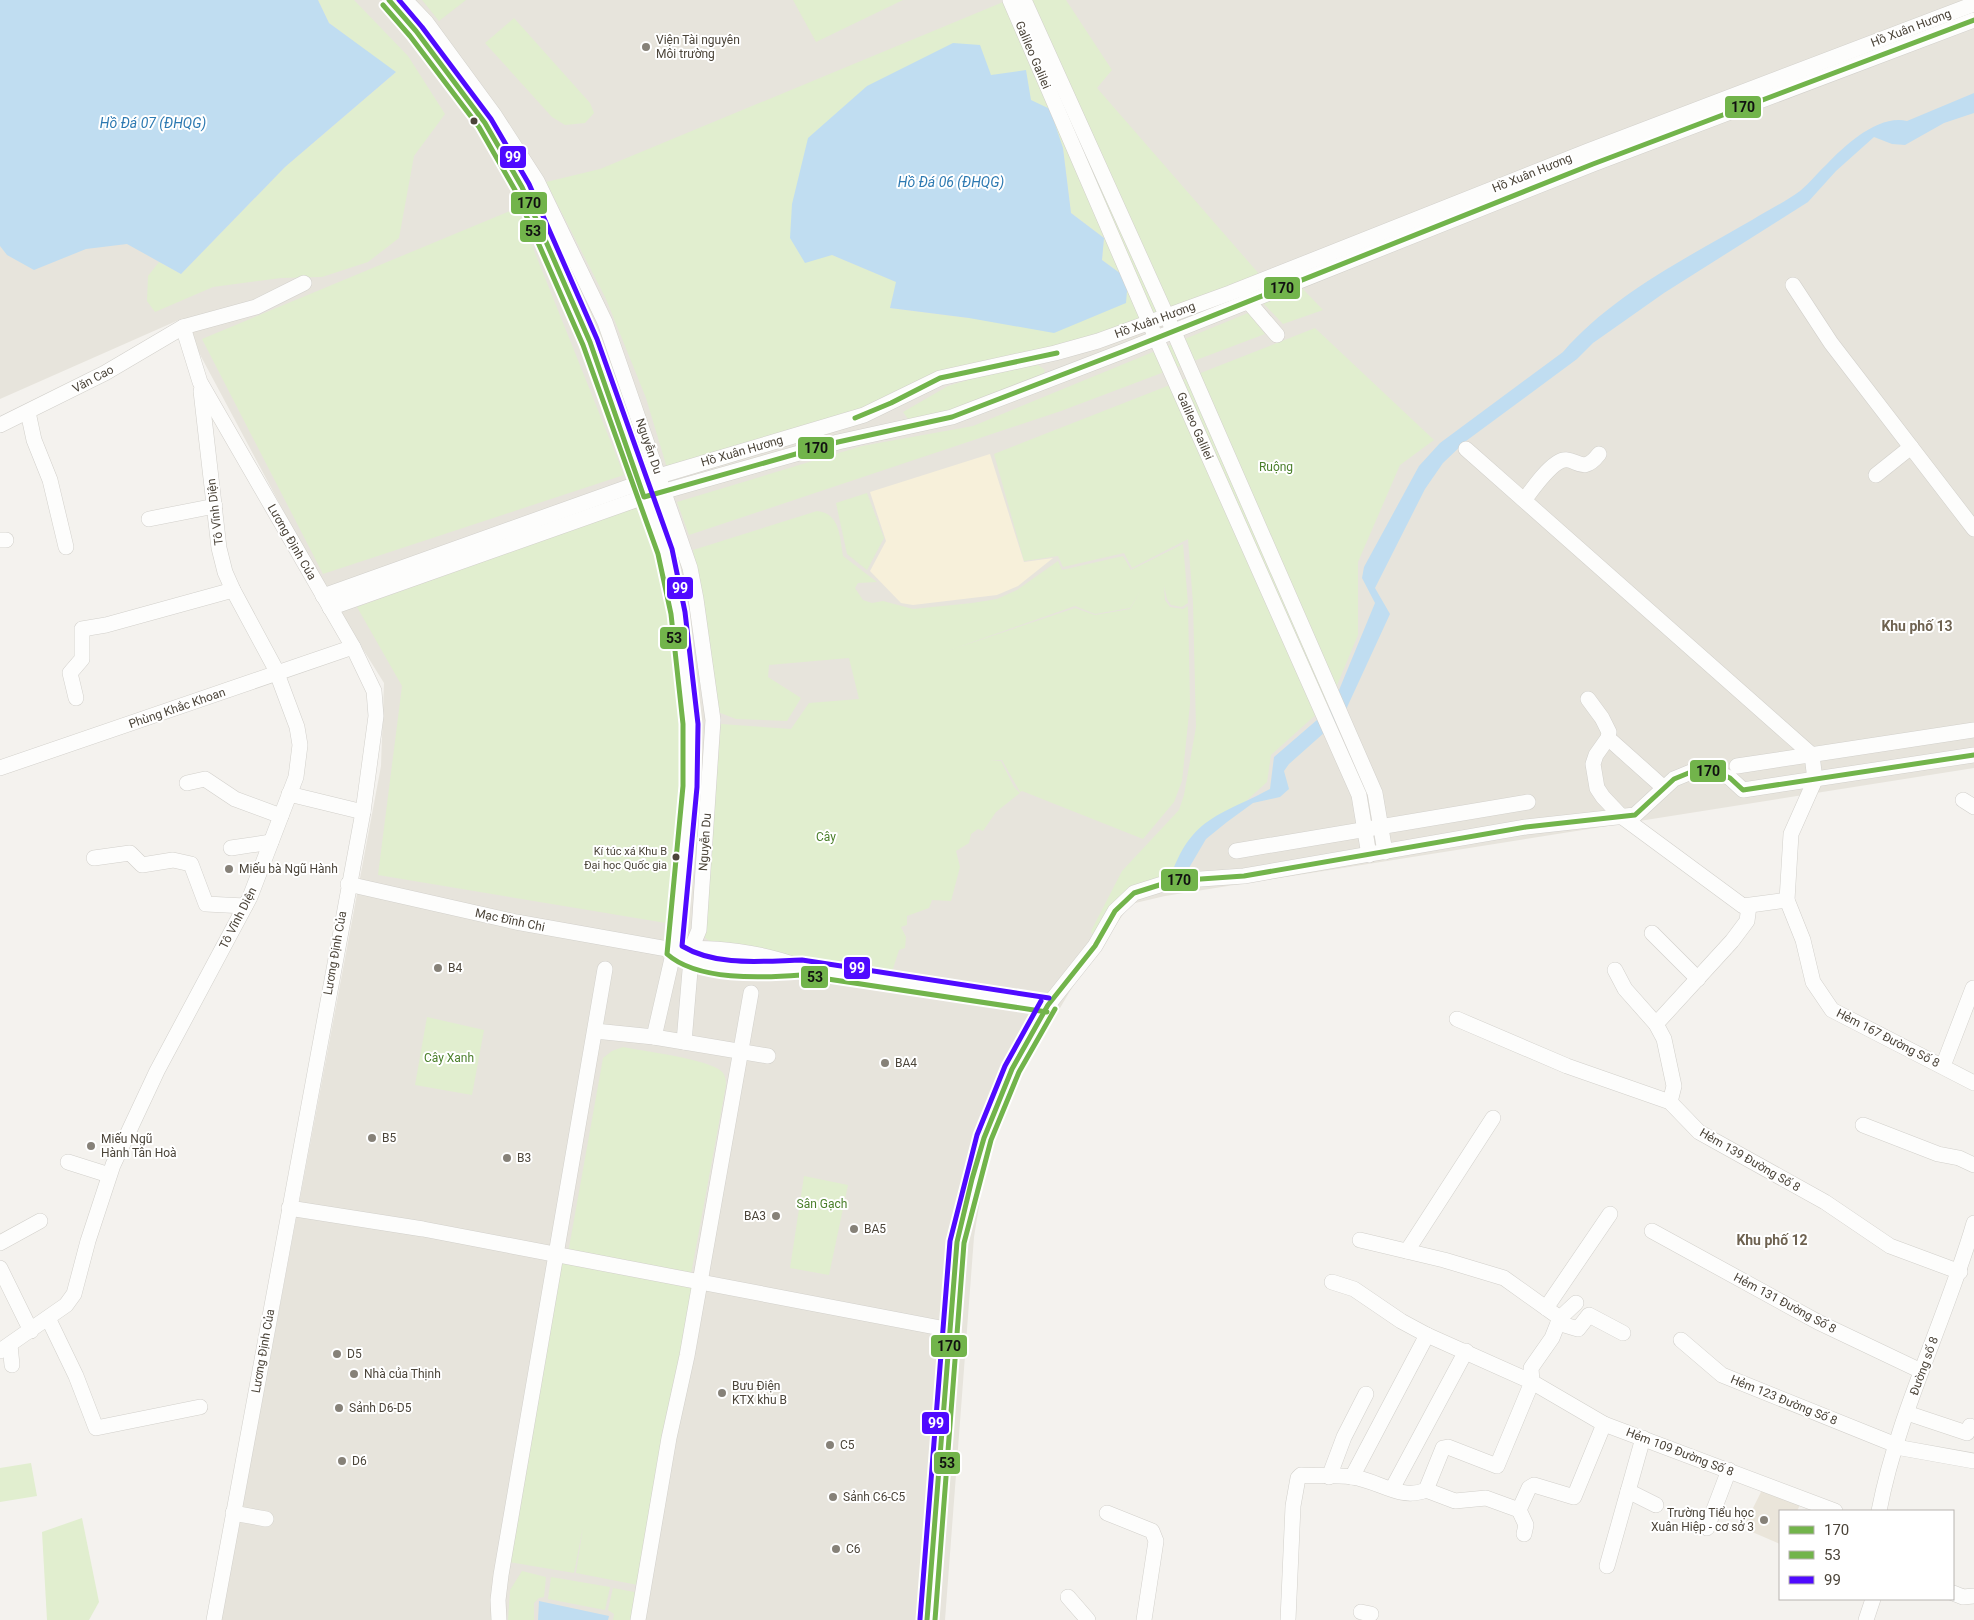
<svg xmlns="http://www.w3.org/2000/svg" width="1974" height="1620" font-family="Roboto,sans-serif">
<rect width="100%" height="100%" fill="#f4f2ee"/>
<polygon fill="#e7e4dc" points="0,0 1974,0 1974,768 1165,896 1131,904 1086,964 1011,1091 987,1157 974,1237 945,1620 221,1620 381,766 384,683 323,585 181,319 0,399"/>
<polygon fill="#eae5da" points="1763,1488 1801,1503 1797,1511 1780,1511 1780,1544 1743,1528"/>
<g fill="#e1eecf" fill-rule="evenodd">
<polygon points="318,0 354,0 408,56 445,114 414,156 399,238 368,262 322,277 281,278 213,287 155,312 147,301 148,276 159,262 181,274 285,167 395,73 329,23"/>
<polygon points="422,0 466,0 439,21"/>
<polygon points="793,0 903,0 816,42"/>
<path d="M1008,0H1066L1112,70L1097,88L1260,275L1143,320L1048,350L956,367L877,410L667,468L646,398L606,299L546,182L600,169ZM1063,148L1071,213L1104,238L1102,260L1128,279L969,318L890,308L897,282L832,255Z"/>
<polygon points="514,18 590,103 594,113 585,123 565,125 552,117 485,43"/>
<polygon points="517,208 624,475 323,574 202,339"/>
<polygon points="1301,287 1323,310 1283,324 1263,303"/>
<polygon points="1248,313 1265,334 1061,411 689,535 677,502 862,446 973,426"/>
<polygon points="1315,328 1434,440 1400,465 1358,562 1358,635 1330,702 1271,755 1267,782 1157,882 1148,884 1094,941 1091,931 1122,871 1179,810 1184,795 1196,727 1193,603 1188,539 1132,568 1124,553 1063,567 1058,556 1024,561 994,454"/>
<polygon points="1033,365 1038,365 1045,370 1043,377 1034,385 911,423 903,412 948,386 981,376"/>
<polygon points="867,493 884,538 867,570 847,554 836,503"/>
<polygon points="638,506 660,567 675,653 680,720 683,783 666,923 378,875 402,686 357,607"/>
<path d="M817,511C840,513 840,538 843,556L877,582L858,583L855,588L863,600L872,603L883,601L913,609L972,603L997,599L1017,590L1058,561L1062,570L1123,556L1131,570L1183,544L1188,603L1182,607L1171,605L1167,599L1164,586L1165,600L1170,607L1183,609L1188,606L1190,704L1182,781L1174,802L1143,839L1022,791L1020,792L1002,760H990L1001,761L1014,787L1020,793L996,812L983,831L978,829L971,834L969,843L956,851L960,867L951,901L932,900L929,908L907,916V925L901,927L906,937L905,948L899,950L892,972L722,950L704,937L721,724L791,729L809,703L859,699L849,658L769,665L768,677L801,698L787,721L736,719L718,712L693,550ZM1141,590L1130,609L1095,615L1075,608L950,650L1075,606L1095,614L1130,608Z"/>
<polygon points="427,1017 484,1030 472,1095 415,1085"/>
<path d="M623,1047C643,1051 708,1059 721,1071C725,1074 726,1079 726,1085L691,1274L568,1253L603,1058L612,1051Z"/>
<polygon points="804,1176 848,1185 829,1275 790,1268"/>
<polygon points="559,1254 701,1283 643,1586 576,1573 583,1527 574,1573 509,1562"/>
<polygon points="31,1463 37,1496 0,1502 0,1468"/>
<polygon points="82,1518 99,1602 89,1620 47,1620 42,1532"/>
<polygon points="522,1571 546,1577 544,1597 539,1598 534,1603 534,1620 508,1620 510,1590"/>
<polygon points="551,1577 610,1587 605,1610 548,1599"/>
<polygon points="613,1588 640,1593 635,1620 613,1620 614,1614 608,1610"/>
</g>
<polygon fill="#f7f0da" points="990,454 1024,562 1053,558 1018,586 997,595 913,605 901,603 870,571 886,541 870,492"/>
<g fill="#c0ddf1">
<polygon points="0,0 318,0 329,23 396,72 285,167 181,274 127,244 86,249 34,270 7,255 0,246"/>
<polygon points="953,43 980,45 991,75 1026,70 1031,100 1050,109 1063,148 1071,213 1104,238 1102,260 1128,279 1126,303 1054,333 969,318 890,308 896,282 832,255 805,263 790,238 792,204 808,138 867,86"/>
<path d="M1974,93V113L1944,123L1905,145L1892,144L1874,137L1836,171L1808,202L1664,293L1593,343L1577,359L1466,441L1443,463L1425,489L1375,588L1390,614L1343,716L1289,764L1284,771L1289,789L1280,797L1253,803L1227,822L1206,839L1186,873H1172C1193,816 1222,815 1270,789L1274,757L1332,707L1375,603L1362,578L1364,567L1419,466L1440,443L1563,352C1612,295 1688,257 1752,220C1768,210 1785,202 1800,191C1810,183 1818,172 1827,164C1845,145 1879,114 1907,121Z"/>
<polygon points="539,1601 609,1616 608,1620 538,1620"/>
</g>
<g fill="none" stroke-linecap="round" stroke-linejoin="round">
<defs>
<g id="minor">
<polyline points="389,0 416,31 485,123 522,187 590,342 665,552 685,659 691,724 690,786 676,941 654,1037"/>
<polyline points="405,0 426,22 495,116 537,181 605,322 690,568 696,599 713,720 699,930 692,947 684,1042"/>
<polyline points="1010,0 1156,338 1359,795 1369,855"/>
<polyline points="1024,0 1173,330 1375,793 1385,852"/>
<polyline points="1793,285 1831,343 1974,529"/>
<polyline points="1247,300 1277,335"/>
<polyline points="183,327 200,382 353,647 374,691 376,716 363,812 214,1620"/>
<polyline points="28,412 34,440 50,480 66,547"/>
<polyline points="0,425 105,373 183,327 256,307 304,283"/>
<polyline points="1466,449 1812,755 1815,780 1791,834 1787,900 1803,940 1813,982 1832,1010 1974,1083"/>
<polyline points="1876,475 1911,447"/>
<path d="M1525,499C1534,487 1545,471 1557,463C1575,451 1580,479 1599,454"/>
<polyline points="149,519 215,506"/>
<polyline points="0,540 6,540"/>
<polyline points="323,596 659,476 864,415 940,378 1055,353 1098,341 1230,293 1588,151 1974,4"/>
<polyline points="330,608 644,497 838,442 952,417 1124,351 1593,164 1974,20"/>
<polyline points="76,698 70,673 82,659 82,629 106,625 233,590"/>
<polyline points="1588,699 1602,718 1609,732 1608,738 1596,755 1593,764 1597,788 1603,797 1621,816 1743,906 1787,900"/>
<polyline points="1608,738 1664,788"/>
<polyline points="1737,766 1974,730"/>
<polyline points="0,768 353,647"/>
<polyline points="187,783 205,779 235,799 281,816"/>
<polyline points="289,794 363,812"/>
<polyline points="1963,800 1974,807"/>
<polyline points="231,848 271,842"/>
<polyline points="1236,851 1528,802"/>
<polyline points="94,858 130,853 142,865 173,860 191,864 206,904 245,906"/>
<path d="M348,884L516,922L673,950C713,945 764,953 801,967L1048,1005"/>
<polyline points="1652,933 1698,979"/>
<path d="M683,955C708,969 770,970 798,967"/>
<polyline points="1615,970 1625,989 1656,1024 1664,1039 1674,1086 1670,1102"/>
<polyline points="1457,1019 1567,1066 1670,1102 1699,1132 1825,1202 1890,1246 1960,1272"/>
<polyline points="1656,1024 1732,941 1747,921 1749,906"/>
<polyline points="595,1031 654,1037 768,1056"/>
<polyline points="1943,1066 1973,988"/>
<polyline points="1863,1125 1938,1154 1959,1158 1974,1165"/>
<polyline points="68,1162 109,1175"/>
<polyline points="289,1208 423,1229 951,1330"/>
<polyline points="1652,1231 1818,1322 1921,1371"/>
<polyline points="1360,1240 1444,1260 1504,1278 1560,1318"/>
<polyline points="0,1243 40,1221"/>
<polyline points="1407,1251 1493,1118"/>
<polyline points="0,1268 31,1331"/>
<polyline points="1332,1282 1354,1289 1401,1321 1427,1335 1532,1382 1497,1466 1448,1447 1443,1448 1426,1490"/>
<polyline points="1576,1303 1560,1318 1552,1338 1531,1368 1532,1382 1604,1424 1835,1511"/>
<polyline points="1546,1308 1610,1214"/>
<polyline points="48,1318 76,1376 96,1428 200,1407"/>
<polyline points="1558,1323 1578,1329 1589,1315 1623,1333"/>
<polyline points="1681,1340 1722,1375 1896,1445"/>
<polyline points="10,1345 12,1365"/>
<polyline points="0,1351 66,1305 74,1294 88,1241 113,1165 157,1071 250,897 296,777 300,745 297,727 275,668 233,590 225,572 219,548 201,391"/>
<polyline points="1907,1413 1967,1433 1970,1426"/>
<polyline points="1896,1447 1974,1461"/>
<polyline points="1329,1477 1344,1437 1366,1394"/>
<polyline points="1352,1477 1427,1335"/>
<polyline points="1392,1489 1466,1351"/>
<polyline points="1628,1491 1656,1505"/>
<polyline points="1519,1510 1526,1525 1524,1534"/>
<path d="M1879,1511C1898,1412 1946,1320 1974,1223"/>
<polyline points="233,1513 266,1519"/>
<polyline points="1107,1513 1152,1531 1156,1541 1144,1620"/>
<polyline points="1707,1528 1729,1470"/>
<polyline points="1607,1566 1643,1438"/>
<polyline points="1953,1593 1963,1597 1974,1596"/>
<polyline points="1068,1597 1088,1620"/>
<polyline points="1361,1612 1371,1614"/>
<polyline points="499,1620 498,1600 501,1575 605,969"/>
<polyline points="638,1620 669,1438 687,1356 751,993"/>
<polyline points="927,1620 957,1242 972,1179 984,1138 1012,1069 1048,1005 1095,946 1115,911 1134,893 1172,881 1244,876 1526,827 1635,815 1674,779 1691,772 1714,771 1730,778 1743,790 1974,755"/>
<path d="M1288,1620L1293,1506L1298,1478L1301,1475C1318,1476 1336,1475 1352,1477C1378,1480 1400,1501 1426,1490L1455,1501L1486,1498L1519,1510L1529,1488L1534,1485L1574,1497L1604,1424"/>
<polyline points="1866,1620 1873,1599"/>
</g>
</defs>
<use href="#minor" stroke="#d2d0cb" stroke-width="16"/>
<use href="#minor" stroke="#fdfdfc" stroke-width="15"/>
<defs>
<g id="bus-1">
<polyline points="389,0 416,31 485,123 522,187 590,342 644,497 838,442 952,417 1124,351 1593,164 1974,20"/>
<polyline points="855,418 891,403 940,378 1057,353"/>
<polyline points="927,1620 957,1242 972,1179 984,1138 1012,1069 1048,1005 1095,946 1115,911 1134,893 1172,881 1244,876 1526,827 1635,815 1674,779 1691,772 1714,771 1730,778 1743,790 1974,755"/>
</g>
<g id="bus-2">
<path d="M383,5L410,36L479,127L515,190L583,345L658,554L671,614L683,724V786L667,954C697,981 762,978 801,975L1047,1012"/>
<polyline points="935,1620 964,1243 991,1140 1019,1072 1055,1009"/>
</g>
<g id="bus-3">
<path d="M399,0L422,27L491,119L529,184L597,339L672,549L685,612L698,724L697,787L682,946C717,967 763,961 802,960L1049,998"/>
<polyline points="920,1619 950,1241 977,1135 1005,1066 1041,1001"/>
</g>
</defs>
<use href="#bus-1" stroke="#fff" stroke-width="9"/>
<use href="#bus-2" stroke="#fff" stroke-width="9"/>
<use href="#bus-3" stroke="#fff" stroke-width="9"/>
<use href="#bus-1" stroke="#72b44b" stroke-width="5"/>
<use href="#bus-2" stroke="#72b44b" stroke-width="5"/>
<use href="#bus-3" stroke="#4f0aff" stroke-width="5"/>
</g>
<g fill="#868178" stroke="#fff" stroke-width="2">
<circle cx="646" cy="47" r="5"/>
<circle cx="229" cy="869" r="5"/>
<circle cx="438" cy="968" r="5"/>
<circle cx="885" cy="1063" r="5"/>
<circle cx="372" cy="1138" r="5"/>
<circle cx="91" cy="1146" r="5"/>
<circle cx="507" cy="1158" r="5"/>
<circle cx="776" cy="1216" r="5"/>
<circle cx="854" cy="1229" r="5"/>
<circle cx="337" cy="1354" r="5"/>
<circle cx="354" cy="1374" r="5"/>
<circle cx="722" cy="1393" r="5"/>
<circle cx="339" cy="1408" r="5"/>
<circle cx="830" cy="1445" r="5"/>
<circle cx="342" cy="1461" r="5"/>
<circle cx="833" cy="1497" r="5"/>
<circle cx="1764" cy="1520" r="5"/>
<circle cx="836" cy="1549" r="5"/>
</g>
<g fill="#4b4439" stroke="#fff" stroke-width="2">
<circle cx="474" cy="121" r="4.5"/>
<circle cx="676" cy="857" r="4.5"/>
</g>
<g text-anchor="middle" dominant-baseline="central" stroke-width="4" stroke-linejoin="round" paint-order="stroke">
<g font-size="11" fill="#4b4439" stroke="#fff" text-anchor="end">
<text x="667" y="851">Kí túc xá Khu B<tspan x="667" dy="14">Đại học Quốc gia</tspan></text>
</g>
<g font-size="12" fill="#4b4439" stroke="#fff">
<text transform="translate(1911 28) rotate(-21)">Hồ Xuân Hương</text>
<text transform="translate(1033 55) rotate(67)">Galileo Galilei</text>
<text transform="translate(1532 173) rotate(-22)">Hồ Xuân Hương</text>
<text transform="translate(1155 320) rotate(-20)">Hồ Xuân Hương</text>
<text transform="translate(93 379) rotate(-28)">Văn Cao</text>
<text transform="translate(1195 426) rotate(66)">Galileo Galilei</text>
<text transform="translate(649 446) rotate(71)">Nguyễn Du</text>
<text transform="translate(742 451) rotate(-16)">Hồ Xuân Hương</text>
<text transform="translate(215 512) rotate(-97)">Tô Vĩnh Diện</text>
<text transform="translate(292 542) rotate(60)">Lương Định Của</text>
<text transform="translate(177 708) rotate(-19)">Phùng Khắc Khoan</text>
<text transform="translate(705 842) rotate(-86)">Nguyễn Du</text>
<text transform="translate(238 918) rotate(-63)">Tô Vĩnh Diện</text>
<text transform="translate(510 920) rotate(12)">Mạc Đĩnh Chi</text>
<text transform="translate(335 953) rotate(-80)">Lương Định Của</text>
<text transform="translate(1888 1038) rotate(27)">Hẻm 167 Đường Số 8</text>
<text transform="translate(1750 1160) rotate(30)">Hẻm 139 Đường Số 8</text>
<text transform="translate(1785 1303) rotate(28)">Hẻm 131 Đường Số 8</text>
<text transform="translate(263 1351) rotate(-80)">Lương Định Của</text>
<text transform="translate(1924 1366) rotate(-70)">Đường số 8</text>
<text transform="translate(1784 1400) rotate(22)">Hẻm 123 Đường Số 8</text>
<text transform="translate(1680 1452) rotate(21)">Hẻm 109 Đường Số 8</text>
</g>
<g font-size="12" fill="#4b4439" stroke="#fff" text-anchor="start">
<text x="656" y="40">Viện Tài nguyên<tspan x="656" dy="14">Môi trường</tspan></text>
<text x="239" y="869">Miếu bà Ngũ Hành</text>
<text x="448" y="968">B4</text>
<text x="895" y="1063">BA4</text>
<text x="382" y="1138">B5</text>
<text x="101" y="1139">Miếu Ngũ<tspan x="101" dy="14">Hành Tân Hoà</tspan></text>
<text x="517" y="1158">B3</text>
<text x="766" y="1216" text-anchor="end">BA3</text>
<text x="864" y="1229">BA5</text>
<text x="347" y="1354">D5</text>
<text x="364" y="1374">Nhà của Thịnh</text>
<text x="732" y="1386">Bưu Điện<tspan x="732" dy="14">KTX khu B</tspan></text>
<text x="349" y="1408">Sảnh D6-D5</text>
<text x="840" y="1445">C5</text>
<text x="352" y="1461">D6</text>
<text x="843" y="1497">Sảnh C6-C5</text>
<text x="1754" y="1513" text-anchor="end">Trường Tiểu học<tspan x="1754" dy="14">Xuân Hiệp - cơ sở 3</tspan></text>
<text x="846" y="1549">C6</text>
</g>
<g font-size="12" fill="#4a7f2a" stroke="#fff">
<text x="1276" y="467">Ruộng</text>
<text x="826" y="837">Cây</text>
<text x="449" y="1058">Cây Xanh</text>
<text x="822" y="1204">Sân Gạch</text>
</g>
<g font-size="14" font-style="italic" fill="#2e7ab2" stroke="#fff">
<text x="153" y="123">Hồ Đá 07 (ĐHQG)</text>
<text x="951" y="182">Hồ Đá 06 (ĐHQG)</text>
</g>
<g font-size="14" font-weight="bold" fill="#6e6250" stroke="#fff">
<text x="1917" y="626">Khu phố 13</text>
<text x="1772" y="1240">Khu phố 12</text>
</g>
</g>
<g stroke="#fff" stroke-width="2">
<rect x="1724" y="95" width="38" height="24" rx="5" fill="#72b44b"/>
<rect x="499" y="145" width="28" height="24" rx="5" fill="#4f0aff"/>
<rect x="510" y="191" width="38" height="24" rx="5" fill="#72b44b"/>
<rect x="519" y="219" width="28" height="24" rx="5" fill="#72b44b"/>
<rect x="1263" y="276" width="38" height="24" rx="5" fill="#72b44b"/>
<rect x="797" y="436" width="38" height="24" rx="5" fill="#72b44b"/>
<rect x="666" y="576" width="28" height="24" rx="5" fill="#4f0aff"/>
<rect x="659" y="626" width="29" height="24" rx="5" fill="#72b44b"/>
<rect x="1689" y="759" width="38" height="24" rx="5" fill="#72b44b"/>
<rect x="1160" y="868" width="39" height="24" rx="5" fill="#72b44b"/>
<rect x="843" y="956" width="28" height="24" rx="5" fill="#4f0aff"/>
<rect x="800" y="965" width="29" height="24" rx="5" fill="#72b44b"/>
<rect x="930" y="1334" width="38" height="24" rx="5" fill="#72b44b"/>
<rect x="921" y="1411" width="29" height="24" rx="5" fill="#4f0aff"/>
<rect x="933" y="1451" width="28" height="24" rx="5" fill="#72b44b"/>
</g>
<g font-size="14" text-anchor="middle" font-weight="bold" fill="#fff">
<text x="513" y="162">99</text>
<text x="680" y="593">99</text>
<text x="857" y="973">99</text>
<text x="936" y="1428">99</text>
</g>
<g font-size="14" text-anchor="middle" font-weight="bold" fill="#111">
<text x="1743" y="112">170</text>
<text x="529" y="208">170</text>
<text x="533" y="236">53</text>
<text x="1282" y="293">170</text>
<text x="816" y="453">170</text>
<text x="674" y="643">53</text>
<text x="1708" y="776">170</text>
<text x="1179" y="885">170</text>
<text x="815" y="982">53</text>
<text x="949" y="1351">170</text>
<text x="947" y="1468">53</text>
</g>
<rect x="1779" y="1510" width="175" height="90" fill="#ffffff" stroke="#b7b4b0"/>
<rect x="1789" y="1526" width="25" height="8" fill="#72b44b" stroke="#b7b4b0"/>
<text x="1824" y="1535" font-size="15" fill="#4b4439">170</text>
<rect x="1789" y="1551" width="25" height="8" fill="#72b44b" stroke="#b7b4b0"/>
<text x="1824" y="1560" font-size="15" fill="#4b4439">53</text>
<rect x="1789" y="1576" width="25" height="8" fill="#4f0aff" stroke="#b7b4b0"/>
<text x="1824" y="1585" font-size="15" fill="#4b4439">99</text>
</svg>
